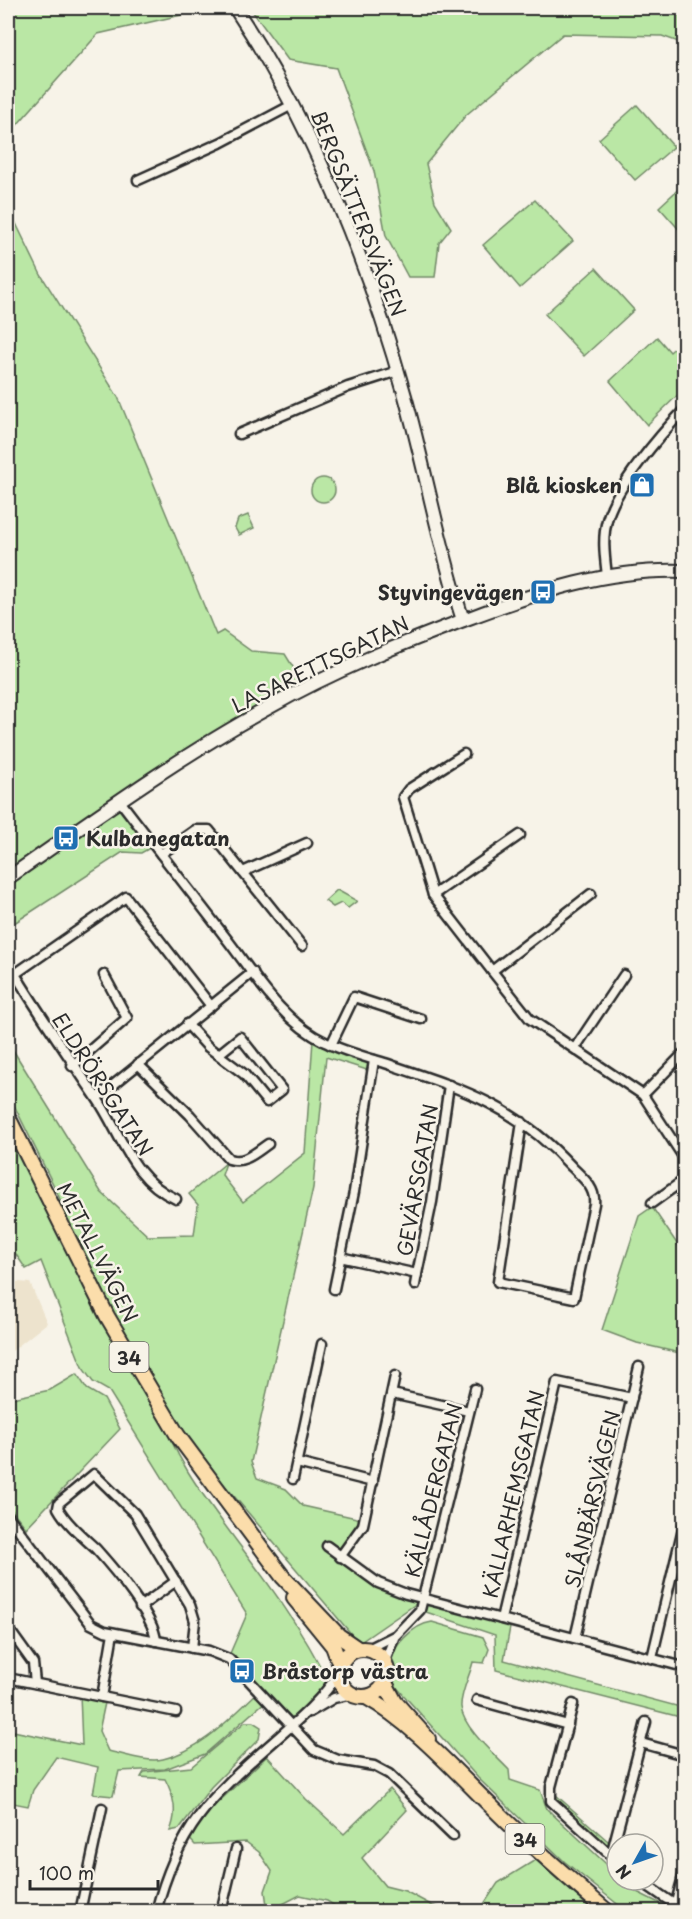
<svg xmlns="http://www.w3.org/2000/svg" width="692" height="1919" font-family="'Playpen Sans',sans-serif">
<rect width="100%" height="100%" fill="#f7f3e8"/>
<filter id="ink" filterUnits="userSpaceOnUse"><feTurbulence type="fractalNoise" baseFrequency=".0167" numOctaves="2"/><feDisplacementMap in="SourceGraphic" scale="12" xChannelSelector="R" yChannelSelector="G"/><feConvolveMatrix kernelMatrix="1 2 1 2 8 2 1 2 1" color-interpolation-filters="sRGB"/></filter>
<g filter="url(#ink)">
<polygon fill="#ede3cd" points="8,1281 30,1283 47,1323 8,1354"/>
<g fill="#bae7a5" stroke="#728968" stroke-width="1.5">
<polygon points="8,8 212,8 98,34 8,135"/>
<polygon points="250,8 684,8 684,44 662,36 563,34 466,115 426,164 435,202 451,228 439,243 435,277 408,277 386,236 374,171 336,68 288,60"/>
<polygon points="637,105 674,147 635,180 599,139"/>
<polygon points="684,184 684,235 659,207"/>
<polygon points="535,200 573,241 520,288 483,245"/>
<polygon points="8,207 41,275 118,397 216,635 223,631 251,651 285,654 306,688 121,802 150,848 141,853 123,852 8,927 8,882 48,849 8,869"/>
<polygon points="596,268 634,310 584,356 545,314"/>
<polygon points="657,337 670,352 680,343 684,347 684,389 647,425 610,381"/>
<circle cx="323" cy="490" r="12"/>
<polygon points="248,515 254,528 239,535 235,528 238,519"/>
<polygon points="337,890 357,901 348,908 341,903 333,907 325,901"/>
<path d="M313,1040L370,1061V1071L326,1057L313,1188L251,1462L257,1478L286,1489L303,1506L361,1519L340,1555L368,1579L511,1622L504,1660L684,1708V1718L496,1670L495,1635L420,1610L423,1599L359,1643L159,1408C173,1457 205,1498 235,1539C268,1583 304,1631 328,1682L291,1726L266,1701L205,1754L165,1769L119,1771L113,1796L93,1794L98,1767L56,1757L33,1790L28,1806L8,1802V1730L82,1745L80,1694L106,1698L99,1731L108,1751C123,1754 148,1763 163,1759C202,1750 231,1717 258,1692L228,1658L247,1614L109,1391L93,1382L82,1367L41,1261L26,1269L8,1243V1134L40,1199L104,1313L57,1192L8,1093V1042L101,1192L148,1236L194,1235L198,1205L189,1194L226,1163L222,1175L243,1202L305,1153Z"/>
<polygon points="652,1207 684,1254 684,1354 637,1343 602,1330 639,1216"/>
<polygon points="77,1374 87,1389 104,1399 120,1429 26,1528 8,1505 8,1399 50,1390"/>
<path d="M432,1622L483,1637L489,1649L484,1663L473,1662C470,1675 460,1694 461,1707C463,1728 495,1755 509,1770L510,1780L540,1790L547,1809L617,1874V1880H623L637,1892L675,1911H626L565,1862L478,1778L391,1681L386,1665C394,1647 411,1625 432,1622Z"/>
<path d="M245,1722H253L261,1727L259,1739L211,1787L179,1829L170,1831C178,1812 174,1796 165,1779L141,1777L144,1772L191,1767Z"/>
<polygon points="267,1756 306,1799 344,1834 390,1789 407,1810 362,1858 385,1886 405,1891 433,1906 454,1911 343,1911 327,1901 300,1895 277,1907 267,1905 265,1891 272,1871 259,1852 246,1842 195,1845 188,1837 208,1812"/>
<polygon points="547,1787 617,1849 617,1867 547,1803"/>
<polygon points="537,1859 599,1911 473,1912 484,1904 498,1883"/>
</g>
<g fill="none" stroke-linecap="round" stroke-linejoin="round">
<defs>
<g id="street">
<polyline points="138,180 220,143 292,105"/>
<polyline points="239,434 348,387 398,371"/>
<path d="M607,576C605,558 602,539 607,520C616,486 660,435 684,410"/>
<polyline points="464,754 409,789 403,797 433,895 492,971 530,1019 643,1095 684,1158"/>
<path d="M120,801C155,847 191,892 226,938C254,974 282,1022 325,1042C343,1051 365,1057 385,1063C462,1089 515,1105 572,1167C583,1178 596,1188 594,1204L574,1298L498,1282L522,1122"/>
<polyline points="161,854 195,830 209,830 302,946"/>
<polyline points="243,872 307,843"/>
<polyline points="433,895 520,835"/>
<polyline points="492,971 591,894"/>
<polyline points="187,1024 208,1047 244,1074 267,1102 282,1090 240,1037 219,1054"/>
<polyline points="331,1045 354,997 421,1019"/>
<polyline points="575,1048 624,975"/>
<path d="M138,1064L190,1115L229,1159C244,1164 255,1153 268,1144"/>
<polyline points="72,1066 127,1018 104,975"/>
<polyline points="643,1095 684,1053"/>
<polyline points="97,1098 253,972"/>
<path d="M176,1199C131,1179 121,1133 96,1097C68,1056 41,1016 15,974L126,897L211,1006"/>
<polyline points="652,1203 684,1180"/>
<polyline points="340,1257 417,1274 432,1202 449,1085"/>
<polyline points="415,1285 417,1274"/>
<polyline points="334,1289 354,1192 374,1060"/>
<polyline points="392,1394 469,1411"/>
<polyline points="297,1463 373,1482"/>
<polyline points="293,1479 322,1344"/>
<polyline points="8,1516 91,1624 105,1631 209,1651 229,1659 314,1750 338,1760 374,1766 389,1774 453,1836"/>
<polyline points="327,1546 378,1583 406,1594 684,1667"/>
<polyline points="340,1557 363,1525 395,1376"/>
<polyline points="140,1607 176,1581"/>
<polyline points="501,1619 557,1382 632,1398"/>
<polyline points="8,1628 33,1663 35,1683"/>
<polyline points="575,1638 639,1367"/>
<path d="M156,1641C155,1617 113,1568 96,1549C83,1537 67,1524 58,1508L59,1503L94,1474L135,1514L190,1605L195,1621L192,1648"/>
<polyline points="368,1649 396,1635 420,1610 475,1389"/>
<polyline points="652,1658 684,1524"/>
<polyline points="385,1661 394,1638"/>
<polyline points="8,1678 176,1712"/>
<polyline points="102,1697 113,1633"/>
<polyline points="477,1700 568,1725"/>
<polyline points="573,1704 551,1787 551,1801 617,1861"/>
<polyline points="310,1712 334,1698 352,1694"/>
<polyline points="641,1743 684,1755"/>
<polyline points="611,1855 646,1722"/>
<polyline points="639,1880 684,1911"/>
<polyline points="675,1906 684,1873"/>
<polyline points="80,1912 102,1808"/>
<path d="M156,1912C177,1829 211,1796 273,1742C297,1721 322,1700 339,1673"/>
<polyline points="221,1912 236,1849"/>
</g>
<g id="secondary">
<path d="M235,8C313,126 367,260 405,396C426,471 439,547 463,620"/>
<path d="M8,878C93,819 178,757 270,707C333,671 401,644 469,618C538,592 610,568 684,571"/>
</g>
<g id="primary">
<polyline points="8,1117 107,1316 178,1436 283,1577 339,1636 358,1649"/>
<polyline points="294,1598 333,1646 340,1665"/>
<circle cx="363" cy="1673" r="24"/>
<polyline points="385,1683 395,1702 428,1739"/>
<path d="M366,1697C411,1722 454,1770 491,1806C528,1843 568,1878 608,1912"/>
</g>
</defs>
<use href="#street" stroke="#2b2b2b" stroke-width="13"/>
<use href="#secondary" stroke="#2b2b2b" stroke-width="16"/>
<use href="#primary" stroke="#2b2b2b" stroke-width="18"/>
<use href="#street" stroke="#f7f3e8" stroke-width="8"/>
<use href="#secondary" stroke="#f7f3e8" stroke-width="12"/>
<use href="#primary" stroke="#fbddab" stroke-width="14"/>
</g>
</g>
<defs>
<symbol id="shop-square" viewBox="-11 -11 22 22"><rect x="-9" y="-9" width="18" height="18" rx="4" fill="#1f6fb2" stroke="#f7f3e8"/><path d="M-5-2.5h2.3a2.7 3.5 0 0 1 5.4 0H5L5.5 6h-11ZM-1.5-2.5h3a1.5 2.3 0 0 0-3 0Z" fill="#fff"/></symbol>
<symbol id="bus-square" viewBox="-11 -11 22 22"><rect x="-9" y="-9" width="18" height="18" rx="4" fill="#1f6fb2" stroke="#f7f3e8"/><path d="M-5-6H5V4H4V6H2V4H-2V6H-4V4H-5ZM-3.5-4V0h7V-4ZM-3.5 1.2v1.5H-2V1.2ZM2 1.2v1.5H3.5V1.2Z" fill="#fff"/></symbol>
</defs>
<g fill-rule="evenodd">
<use href="#shop-square" x="627" y="470" width="30" height="30"/>
<use href="#bus-square" x="528" y="577" width="30" height="30"/>
<use href="#bus-square" x="51" y="823" width="30" height="30"/>
<use href="#bus-square" x="227" y="1656" width="30" height="30"/>
</g>
<g text-anchor="middle" dominant-baseline="central" stroke-width="5" stroke-linejoin="round" paint-order="stroke">
<g fill="#f7f3e8" stroke="#686764" stroke-width="1.5">
<rect x="109.5" y="1342" width="39" height="30" rx="4.5"/>
<rect x="505.5" y="1824" width="39" height="30" rx="4.5"/>
</g>
<g font-size="18" font-weight="bold" fill="#2b2b2b">
<text x="129" y="1357">34</text>
<text x="525" y="1839">34</text>
</g>
<g font-size="20" fill="#2b2b2b" stroke="#f7f3e8">
<text transform="translate(359 213) rotate(68)">BERGSÄTTERSVÄGEN</text>
<text transform="translate(320 664) rotate(-26)">LASARETTSGATAN</text>
<text transform="translate(103 1084) rotate(57)">ELDRÖRSGATAN</text>
<text transform="translate(417 1180) rotate(-80)">GEVÄRSGATAN</text>
<text transform="translate(98 1252) rotate(63)">METALLVÄGEN</text>
<text transform="translate(433 1490) rotate(-76)">KÄLLÅDERGATAN</text>
<text transform="translate(513 1494) rotate(-77)">KÄLLARHEMSGATAN</text>
<text transform="translate(592 1499) rotate(-77)">SLÅNBÄRSVÄGEN</text>
</g>
<g font-size="20" font-weight="bold" fill="#2b2b2b" stroke="#f7f3e8" text-anchor="end">
<text x="622" y="485">Blå kiosken</text>
<text x="524" y="592">Styvingevägen</text>
<text x="86" y="838" text-anchor="start">Kulbanegatan</text>
<text x="262" y="1671" text-anchor="start">Bråstorp västra</text>
</g>
</g>
<rect width="692" height="1919" fill="none" stroke="#f7f3e8" stroke-width="30"/>
<rect x="15" y="15" width="662" height="1889" fill="none" stroke="#2b2b2b" stroke-width="2" filter="url(#ink)"/>
<g transform="translate(635 1862) rotate(230)"><circle r="28" fill="#f7f3e8" stroke="#a5a39c" stroke-width="1.5"/>
<path d="M0-4.5L10 22L0 15L-10 22Z" fill="#1f6fb2"/>
<text y="-9" font-size="16" font-weight="bold" text-anchor="middle" fill="#2b2b2b">N</text>
</g>
<path d="M30 1880v9h128v-9" fill="none" stroke="#2b2b2b" stroke-width="3"/>
<text x="39" y="1880" font-size="18" fill="#2b2b2b" stroke="#f7f3e8" stroke-width="4.5" paint-order="stroke">100 m</text>
</svg>
